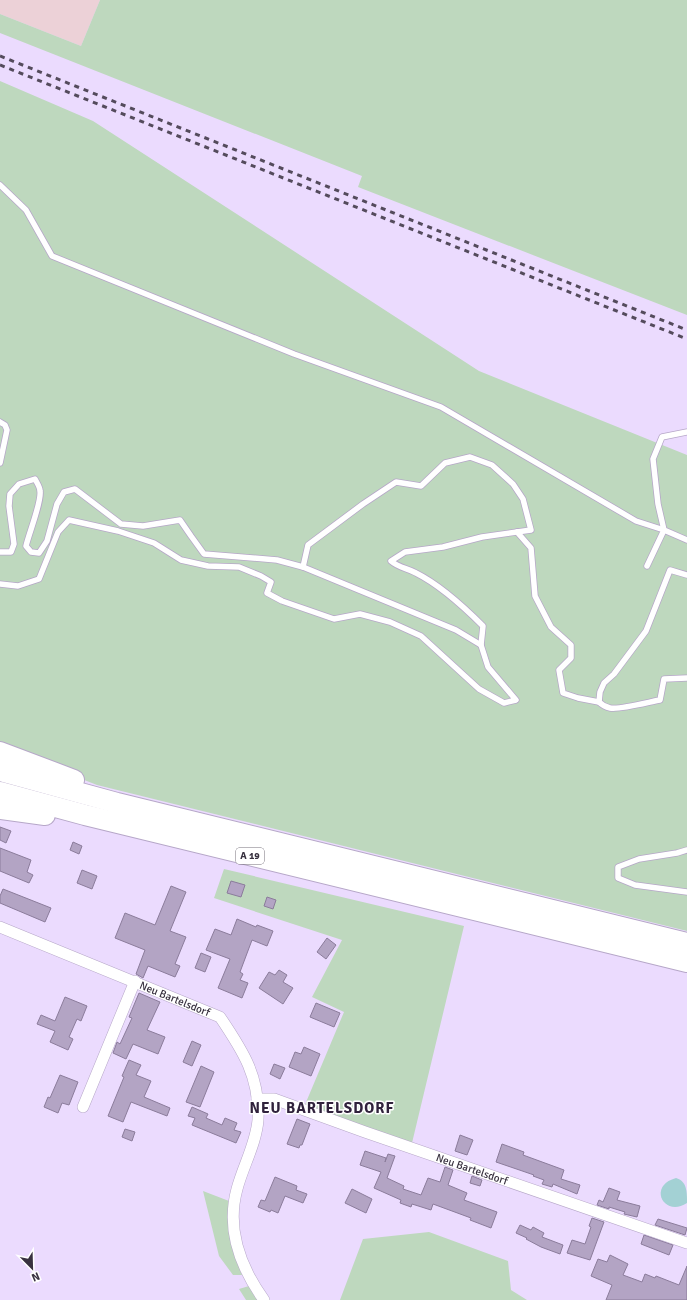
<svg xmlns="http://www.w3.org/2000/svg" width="687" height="1300" font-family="Signika,sans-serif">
<rect width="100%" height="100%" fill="#ebdbfe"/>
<polygon fill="#ecd1d7" points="0,0 100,0 81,46 0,14"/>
<g fill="#bed8be">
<polygon points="100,0 687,0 687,315 358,187 362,176 0,33 0,14 81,46"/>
<polygon points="0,81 93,121 479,371 687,455 687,931 97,785 0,747"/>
<polygon points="224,869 464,926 412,1143 304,1107 344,1012 312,997 342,940 214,898"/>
<path d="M203,1191L229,1201C229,1228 234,1250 242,1275H233L219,1256Z"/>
<polygon points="429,1232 508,1261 511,1290 527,1300 340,1300 363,1239"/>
<polygon points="249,1286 259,1300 246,1300 239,1289"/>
</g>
<path fill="#a3d1d4" d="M676,1178C687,1181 687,1192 687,1203C664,1218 647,1186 676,1178Z"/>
<g fill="#b3a4c4" stroke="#8b7c9b">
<polygon points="0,827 11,831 6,843 0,840"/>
<polygon points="73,842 82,846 79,854 70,850"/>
<polygon points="0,848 31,860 27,872 33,875 29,883 0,871"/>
<polygon points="82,870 97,876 92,889 77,883"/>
<polygon points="231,881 245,885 241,897 227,893"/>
<polygon points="171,886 186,892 170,931 186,937 175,964 180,966 175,977 148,966 143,978 136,974 145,950 115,938 125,913 155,925"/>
<polygon points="3,889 51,908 45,922 0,903 0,896"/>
<polygon points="267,897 276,900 273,909 264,906"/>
<polygon points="237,919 256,927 257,925 273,931 267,946 252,940 240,972 243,974 240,980 248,983 242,998 218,988 230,959 206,950 215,929 231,935"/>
<polygon points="327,938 336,945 326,959 317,952"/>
<polygon points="201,953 211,957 205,972 195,968"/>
<polygon points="279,970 287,975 283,982 293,988 283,1004 259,988 269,972 275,975"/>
<polygon points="139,993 160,1002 147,1030 165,1037 158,1054 133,1044 126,1059 113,1053 117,1042 120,1044 132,1018 129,1017"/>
<polygon points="65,997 87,1006 81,1021 77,1019 69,1037 73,1039 68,1050 50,1042 55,1031 37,1024 41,1015 55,1021"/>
<polygon points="316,1003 340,1013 334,1027 310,1017"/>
<polygon points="192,1041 201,1045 192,1066 183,1062"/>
<polygon points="304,1047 320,1054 311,1076 289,1067 295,1052 301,1054"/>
<polygon points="129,1060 141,1065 136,1075 151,1081 144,1097 170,1108 167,1116 131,1102 123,1122 108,1116 124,1077 122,1076"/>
<polygon points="274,1064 285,1068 280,1079 270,1074"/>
<polygon points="201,1066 214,1072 200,1107 186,1102"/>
<polygon points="60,1075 78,1082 69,1105 62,1103 58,1113 44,1107 48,1097 50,1098"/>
<polygon points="192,1107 208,1114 206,1118 222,1125 225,1118 237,1123 234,1130 241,1132 236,1143 192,1125 195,1118 188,1116"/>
<polygon points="297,1119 310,1124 302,1145 300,1145 299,1148 287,1144"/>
<polygon points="125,1129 135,1132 132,1141 122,1137"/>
<polygon points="460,1135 473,1140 467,1155 455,1151"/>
<polygon points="502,1144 524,1152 523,1155 564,1170 561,1179 580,1185 577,1194 553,1184 552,1187 542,1184 544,1180 533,1176 534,1175 496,1162"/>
<polygon points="365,1151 386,1158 385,1162 388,1154 395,1156 387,1178 404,1186 403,1189 421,1195 428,1178 440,1182 445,1167 453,1170 448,1185 467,1193 464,1200 497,1212 491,1228 470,1220 471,1218 433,1204 431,1210 412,1204 411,1207 400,1203 401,1200 374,1188 381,1172 360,1165"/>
<polygon points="472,1176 482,1180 480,1186 470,1183"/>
<polygon points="275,1177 297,1186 296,1190 307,1194 303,1203 285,1196 278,1213 271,1210 270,1212 258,1207 261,1200 265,1201"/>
<polygon points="609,1188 620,1192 617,1200 640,1206 637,1217 624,1214 625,1212 609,1207 609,1209 597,1205 599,1200 603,1202"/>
<polygon points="352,1189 372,1199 366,1213 345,1203"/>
<polygon points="592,1218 604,1222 590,1260 567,1253 572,1240 585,1244 591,1227 589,1226"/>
<polygon points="658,1219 687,1228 685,1235 655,1225"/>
<polygon points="520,1225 531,1230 533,1227 544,1233 542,1237 563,1245 560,1254 541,1247 526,1239 527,1238 516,1233"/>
<polygon points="644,1235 673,1245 669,1255 641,1244"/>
<polygon points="610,1255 628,1264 623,1275 642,1282 645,1274 655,1278 656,1276 679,1285 687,1266 687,1300 606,1300 612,1285 591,1276 598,1259 607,1262"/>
</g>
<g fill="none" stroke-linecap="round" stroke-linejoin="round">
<defs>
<g id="service">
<polyline points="0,185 26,210 52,256 294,354 441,407 636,521 664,530 647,566"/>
<polyline points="0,422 5,425 7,430 0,463"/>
<polyline points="687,432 662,437 653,459 658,504 664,530 687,540"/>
<polyline points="517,532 531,548 535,596 551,627 571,645 571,658 559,670 563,693 578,698 599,702"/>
<path d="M0,552H11L14,544L9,506L10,494L19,484L35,479C37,483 40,487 40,491C42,501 29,533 26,546L31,552L39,553L47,541L57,504L64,492L75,489L121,524L143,526L180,520L191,536L204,554L277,560L303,567L456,630L481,645L488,667L516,700L504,703L479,689L421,636L390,622L360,614L334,619L282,601L267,593L271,582L261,576L239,567L208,566L181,560L154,543L118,531L69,520L58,532L39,579L18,586L0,584"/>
<path d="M303,567L308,545L363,504L396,482L421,486L445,463L470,457L492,465L513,484L523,499L531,530L482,537L443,547L405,552L391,561C399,568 407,568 416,573C440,585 464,607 483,626L481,645"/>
<path d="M687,575L670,570L646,631L614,674L604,683L600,692L599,702C602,705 605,707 610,708C620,710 649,702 660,700L664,679L687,678"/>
<polyline points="687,850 677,853 639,859 618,867 618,878 635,885 687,892"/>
</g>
<g id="minor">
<path id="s1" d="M0,927L220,1017C243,1051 260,1077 258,1120C256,1144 243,1166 237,1189C226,1229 241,1268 264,1300"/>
<path id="s2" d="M257,1099H274L365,1132L687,1243"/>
<polyline points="83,1107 135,981"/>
</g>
<g id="motorway">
<polyline points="0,752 74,780"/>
<polyline points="0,771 117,803 687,943"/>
<polyline points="0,792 85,815 687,962"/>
<polyline points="0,809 45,815"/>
</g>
</defs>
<use href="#service" stroke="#b6a7c8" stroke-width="7"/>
<use href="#minor" stroke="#b6a7c8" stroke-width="12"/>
<use href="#motorway" stroke="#b6a7c8" stroke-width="22"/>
<use href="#service" stroke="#fff" stroke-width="5.5"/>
<use href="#minor" stroke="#fff" stroke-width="11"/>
<use href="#motorway" stroke="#fff" stroke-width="20"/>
<g stroke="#544b5c" stroke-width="3" stroke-dasharray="5 5" stroke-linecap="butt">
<polyline points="0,56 687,330"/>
<polyline points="0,65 687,339"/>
</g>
</g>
<g text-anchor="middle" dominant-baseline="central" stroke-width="3" stroke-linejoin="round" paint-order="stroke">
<rect fill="#fff" stroke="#746f79" stroke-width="1" x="236" y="848" width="28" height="16" rx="3"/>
<g font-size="10" font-weight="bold" fill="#38313f">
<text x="250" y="856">A 19</text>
</g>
<g font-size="11" fill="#38313f" stroke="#fff">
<text stroke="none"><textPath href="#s1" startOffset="189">Neu Bartelsdorf</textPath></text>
<text stroke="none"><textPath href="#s2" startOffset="227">Neu Bartelsdorf</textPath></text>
</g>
<g font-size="15" font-weight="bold" letter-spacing="1" fill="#30223c" stroke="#fff">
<text x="322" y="1108">NEU BARTELSDORF</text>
</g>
</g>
<g transform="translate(32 1268) rotate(157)" stroke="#ffffff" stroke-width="3" paint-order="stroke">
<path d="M0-3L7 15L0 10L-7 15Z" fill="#38313f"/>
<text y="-6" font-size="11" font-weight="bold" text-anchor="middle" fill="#38313f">N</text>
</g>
</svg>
